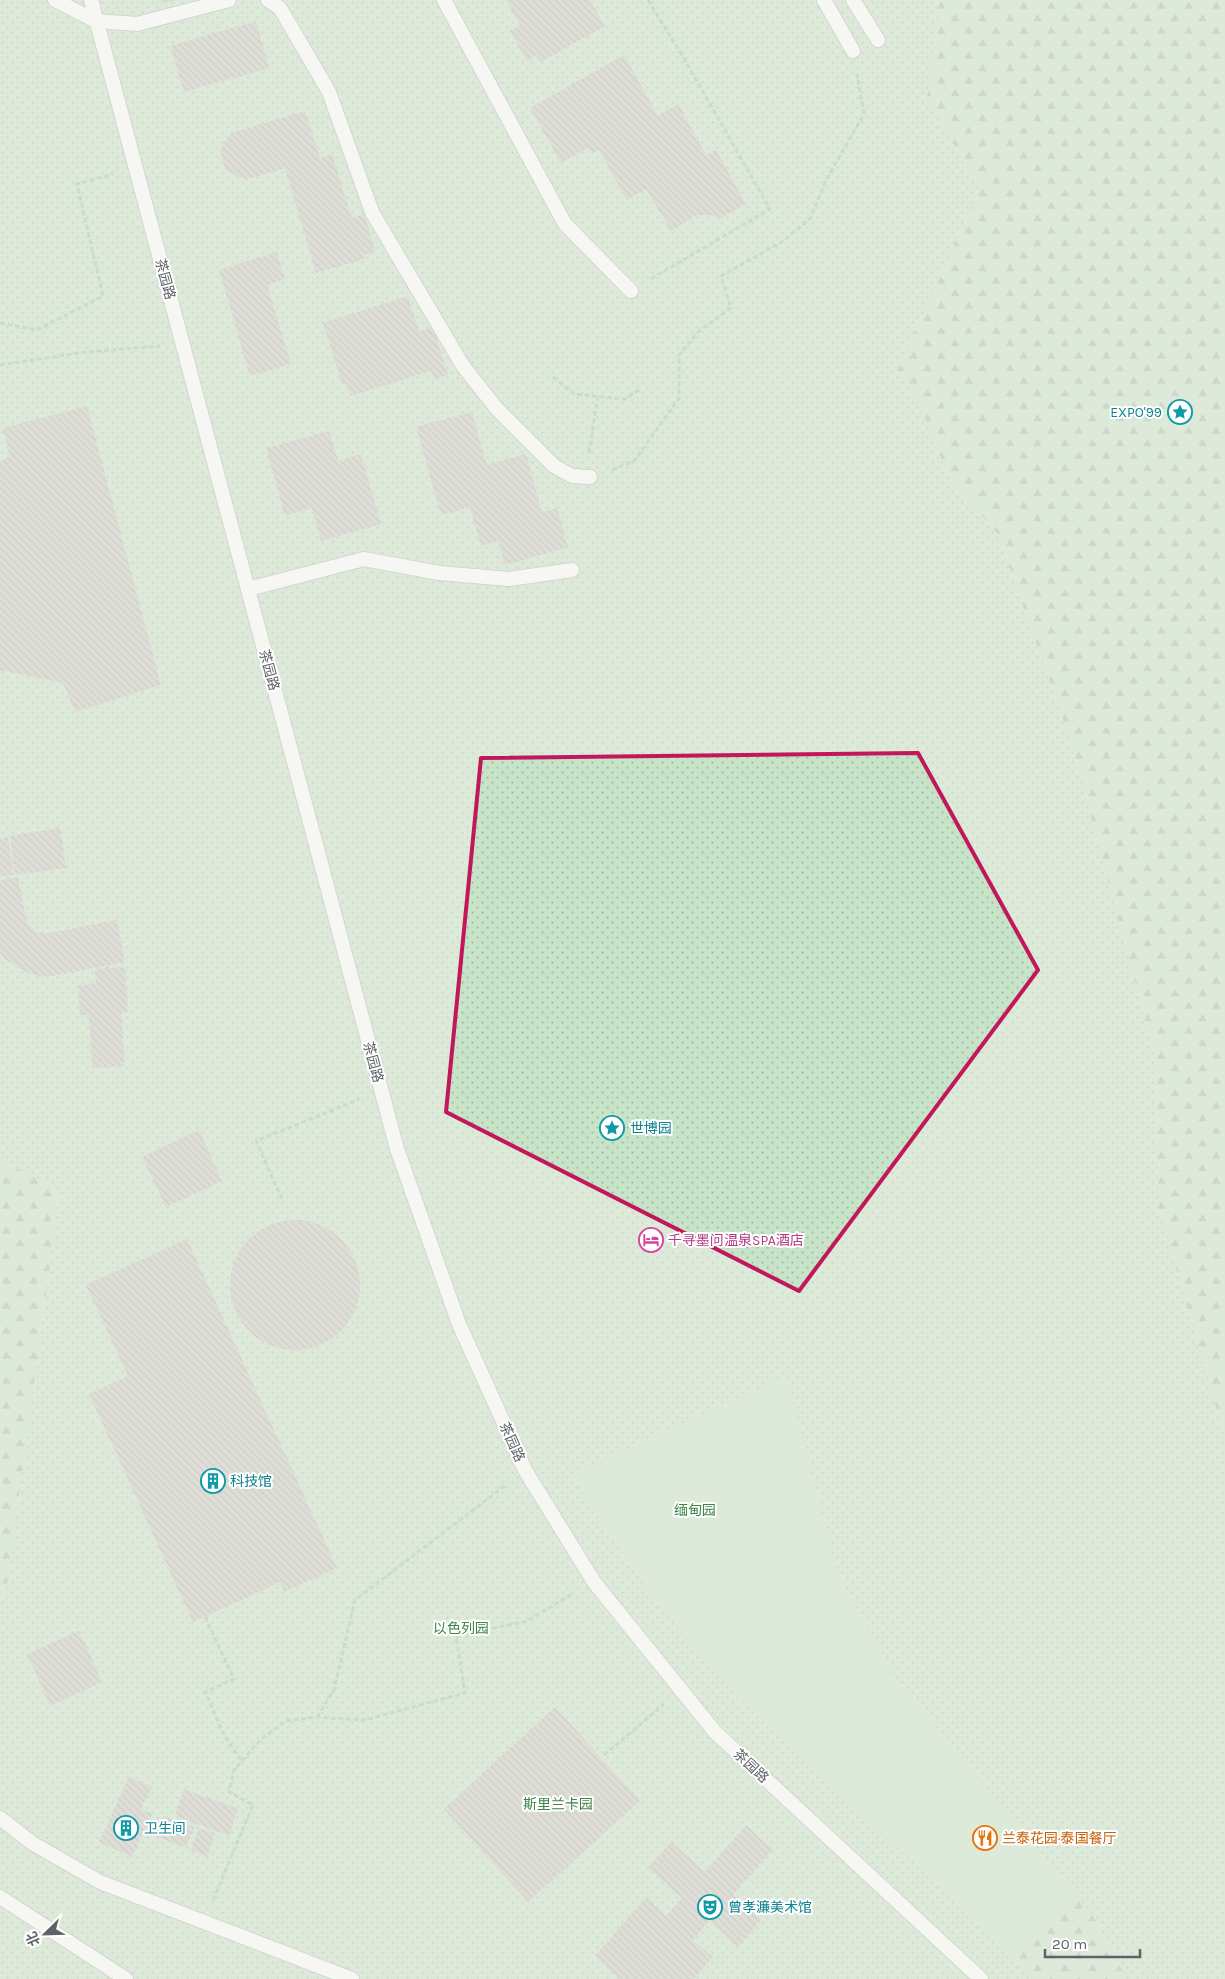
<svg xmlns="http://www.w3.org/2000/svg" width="1225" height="1979" font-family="Karla,'Noto Sans SC',sans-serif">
<defs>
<pattern id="grass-dots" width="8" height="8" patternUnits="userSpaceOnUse" patternTransform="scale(1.25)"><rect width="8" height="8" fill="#c7e4c8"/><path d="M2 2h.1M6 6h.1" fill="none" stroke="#a5bca6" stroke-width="1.8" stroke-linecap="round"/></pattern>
<pattern id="forest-firs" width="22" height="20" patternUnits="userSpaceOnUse" patternTransform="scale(1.25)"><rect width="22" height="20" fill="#c7e4c8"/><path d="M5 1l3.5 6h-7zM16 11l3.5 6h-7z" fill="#a5bca6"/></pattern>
<pattern id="building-back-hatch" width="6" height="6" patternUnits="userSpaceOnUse" patternTransform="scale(1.25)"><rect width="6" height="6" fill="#cbc9c4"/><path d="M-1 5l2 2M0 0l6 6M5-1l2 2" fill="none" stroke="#a8a7a3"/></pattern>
</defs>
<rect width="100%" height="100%" fill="#efeee8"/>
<polygon fill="url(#grass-dots)" points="0,0 1076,0 1225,278 1225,1979 0,1979"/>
<g fill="url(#forest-firs)">
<polygon points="940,0 1225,0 1225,1438 1159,1208 1154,1053 1068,733 997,533 949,478 923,414 906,383 897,372 979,189 927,98"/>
<polygon points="0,1160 60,1190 6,1592 0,1595"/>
<polygon points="1073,1892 1102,1928 1126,1979 1031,1979 1011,1958"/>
</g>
<polygon fill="#c7e4c8" points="786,1376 837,1571 894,1676 1073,1892 1011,1958 973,1918 741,1701 659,1605 589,1505 574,1473"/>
<g fill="url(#building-back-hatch)">
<polygon points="161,0 175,0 162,4"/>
<polygon points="506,0 590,0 605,26 541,62 537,55 527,61 510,31 520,25"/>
<polygon points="256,21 269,68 184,92 170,46"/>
<polygon points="624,55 658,116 678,104 706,155 716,150 746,204 719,219 710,215 697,215 671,231 646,189 627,200 599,150 592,153 589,147 561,163 530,108"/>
<polygon points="305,111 320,158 332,154 352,218 364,214 375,251 363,255 364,259 316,273 285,168 245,180 226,170 220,150 231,133"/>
<polygon points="277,252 285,279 267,285 291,364 250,376 219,270"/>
<polygon points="408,296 419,332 433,327 448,375 434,379 431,371 350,396 346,383 342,384 323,323"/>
<polygon points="87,406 161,685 75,712 63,683 0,670 0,461 10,457 3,428"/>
<polygon points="472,412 487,465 526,454 542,512 557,508 568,547 505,565 498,541 481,546 470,507 441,515 416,427"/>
<polygon points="329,431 338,461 361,454 381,524 321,541 312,508 285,516 266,448"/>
<polygon points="60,828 66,868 15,875 10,836"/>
<polygon points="8,837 14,875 0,877 0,838"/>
<polygon points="18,877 26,918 30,926 36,931 44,934 117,920 125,962 52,976 40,976 28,973 7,961 0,953 0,880"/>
<polygon points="125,967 128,1012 121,1013 125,1066 92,1068 89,1015 80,1015 78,985 96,984 95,969"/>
<polygon points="199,1130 222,1181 166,1207 142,1157"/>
<circle cx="295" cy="1285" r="65"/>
<polygon points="187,1239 337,1568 284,1592 280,1582 193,1622 89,1394 128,1376 86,1285"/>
<polygon points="79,1631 102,1682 50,1706 27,1654"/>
<polygon points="555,1707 640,1801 528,1902 444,1809"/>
<polygon points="129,1777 152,1787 141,1809 152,1814 132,1857 99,1842"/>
<polygon points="184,1789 238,1809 229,1836 175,1816"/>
<polygon points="163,1816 194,1827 186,1848 155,1836"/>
<polygon points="746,1825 773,1849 733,1895 761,1920 738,1947 709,1921 693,1940 713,1957 694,1979 621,1979 595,1956 646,1898 666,1916 682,1898 648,1868 671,1842 705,1872"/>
<polygon points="199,1828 215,1834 207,1857 191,1850"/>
</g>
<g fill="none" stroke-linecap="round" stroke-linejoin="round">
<defs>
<g id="lane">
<polyline points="55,0 96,21 137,24 229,0"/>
<polyline points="91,0 397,1149 459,1324 525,1470 594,1582 715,1732 981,1979"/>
<polyline points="268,0 280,8 329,92 372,212 463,366 497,409 554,466 572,476 590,477"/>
<polyline points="444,0 565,224 631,291"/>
<polyline points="824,0 853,51"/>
<polyline points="853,0 878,40"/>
<polyline points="248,589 364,559 439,573 509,579 572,570"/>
<polyline points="0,1818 32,1843 100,1882 352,1979"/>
<polyline points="0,1897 126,1979"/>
</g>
</defs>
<use href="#lane" stroke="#b4b7ba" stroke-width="16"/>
<g stroke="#a0c5ad" stroke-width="3" stroke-dasharray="5 2.5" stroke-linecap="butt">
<polyline points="648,0 686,62 770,209 649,280"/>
<polyline points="0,323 37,330 103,296 77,184 113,174"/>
<polyline points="0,365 86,352 160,346"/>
<polyline points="553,377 574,394 625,399 639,390"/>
<polyline points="589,453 598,396"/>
<polyline points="612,470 635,460 679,398 679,355 699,331 731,308 721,276 782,242 810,219 826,180 864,114 857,74"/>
<polyline points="282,1199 256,1141 360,1099"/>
<polyline points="205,1617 234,1679 205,1692 225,1737 242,1761"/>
<polyline points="317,1717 334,1690 355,1600 506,1485"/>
<polyline points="604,1755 664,1704"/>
<polyline points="213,1900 253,1805 229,1792 234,1770 262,1738 286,1721 317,1717 364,1720 465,1693 456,1636 527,1621 574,1593"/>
</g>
<use href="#lane" stroke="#fff" stroke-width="14"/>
</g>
<path d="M0 0H1225V1979H0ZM918,753L1038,970L799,1291L446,1112L481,758Z" fill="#efeee8" fill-opacity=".55" fill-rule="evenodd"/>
<path fill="none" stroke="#c2185b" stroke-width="4" stroke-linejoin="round" d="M918,753L1038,970L799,1291L446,1112L481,758Z"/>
<defs>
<symbol id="sight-ring" viewBox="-11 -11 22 22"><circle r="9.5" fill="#fff" stroke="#0f9aa8" stroke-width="1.5"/><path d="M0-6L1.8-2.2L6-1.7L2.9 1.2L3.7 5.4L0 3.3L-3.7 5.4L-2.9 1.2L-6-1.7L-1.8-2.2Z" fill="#0f9aa8"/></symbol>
<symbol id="hotel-ring" viewBox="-11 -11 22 22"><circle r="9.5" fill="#fff" stroke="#d1479c" stroke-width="1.5"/><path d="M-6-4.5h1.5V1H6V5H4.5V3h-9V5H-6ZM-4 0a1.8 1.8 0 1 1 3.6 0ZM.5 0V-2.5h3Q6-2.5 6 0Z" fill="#d1479c"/></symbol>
<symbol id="building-ring" viewBox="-11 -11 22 22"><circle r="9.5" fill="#fff" stroke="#0f9aa8" stroke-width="1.5"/><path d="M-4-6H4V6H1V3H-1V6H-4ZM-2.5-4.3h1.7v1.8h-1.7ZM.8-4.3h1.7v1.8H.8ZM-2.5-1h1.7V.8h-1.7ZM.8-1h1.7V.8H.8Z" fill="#0f9aa8"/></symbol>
<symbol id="restaurant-ring" viewBox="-11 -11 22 22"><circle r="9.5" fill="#fff" stroke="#e8710a" stroke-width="1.5"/><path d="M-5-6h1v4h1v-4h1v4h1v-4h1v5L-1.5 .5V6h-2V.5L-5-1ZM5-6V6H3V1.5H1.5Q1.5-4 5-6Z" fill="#e8710a"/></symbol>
<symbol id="theatre-ring" viewBox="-11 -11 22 22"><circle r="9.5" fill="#fff" stroke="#0f9aa8" stroke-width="1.5"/><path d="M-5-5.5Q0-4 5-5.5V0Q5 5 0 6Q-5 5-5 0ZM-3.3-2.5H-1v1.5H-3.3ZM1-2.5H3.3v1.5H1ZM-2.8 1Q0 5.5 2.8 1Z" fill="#0f9aa8"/></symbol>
</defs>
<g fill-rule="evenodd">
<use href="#sight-ring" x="1166" y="398" width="28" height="28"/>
<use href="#sight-ring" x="598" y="1114" width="28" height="28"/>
<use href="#hotel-ring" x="637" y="1226" width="28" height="28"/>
<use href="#building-ring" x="199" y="1467" width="28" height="28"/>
<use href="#building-ring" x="112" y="1814" width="28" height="28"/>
<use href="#restaurant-ring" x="971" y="1824" width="28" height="28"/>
<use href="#theatre-ring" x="696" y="1893" width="28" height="28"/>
</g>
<g text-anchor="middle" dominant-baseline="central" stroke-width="4" stroke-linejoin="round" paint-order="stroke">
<g font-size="14" fill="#5f6266" stroke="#fff">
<text transform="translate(165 279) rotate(75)">茶园路</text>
<text transform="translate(269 670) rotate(75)">茶园路</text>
<text transform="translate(373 1062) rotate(75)">茶园路</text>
<text transform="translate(512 1442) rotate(66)">茶园路</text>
<text transform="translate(751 1766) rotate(43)">茶园路</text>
</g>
<g font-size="14" fill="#0d838f" stroke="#fff" text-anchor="start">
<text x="1162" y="412" text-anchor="end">EXPO'99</text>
<text x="630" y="1128">世博园</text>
<text x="230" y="1481">科技馆</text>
<text x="144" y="1828">卫生间</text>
<text x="728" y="1907">曾孝濂美术馆</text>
</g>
<g font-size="14" fill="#b23c85" stroke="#fff" text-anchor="start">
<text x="668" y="1240">千寻墨问温泉SPA酒店</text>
</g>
<g font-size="14" fill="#3f8446" stroke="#fff">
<text x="695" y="1510">缅甸园</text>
<text x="461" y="1628">以色列园</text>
<text x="558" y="1804">斯里兰卡园</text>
</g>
<g font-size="14" fill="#c56008" stroke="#fff" text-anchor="start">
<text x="1002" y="1838">兰泰花园·泰国餐厅</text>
</g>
</g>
<g transform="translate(45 1934) rotate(247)" stroke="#ffffff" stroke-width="4" paint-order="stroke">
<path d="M0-4L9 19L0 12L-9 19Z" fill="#5f6266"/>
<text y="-8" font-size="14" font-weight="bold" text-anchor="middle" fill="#5f6266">北</text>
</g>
<path d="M1045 1949v8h95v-8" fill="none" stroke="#5f6266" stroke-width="2.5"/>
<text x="1052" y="1949" font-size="15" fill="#5f6266" stroke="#ffffff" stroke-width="4" paint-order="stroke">20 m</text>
</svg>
